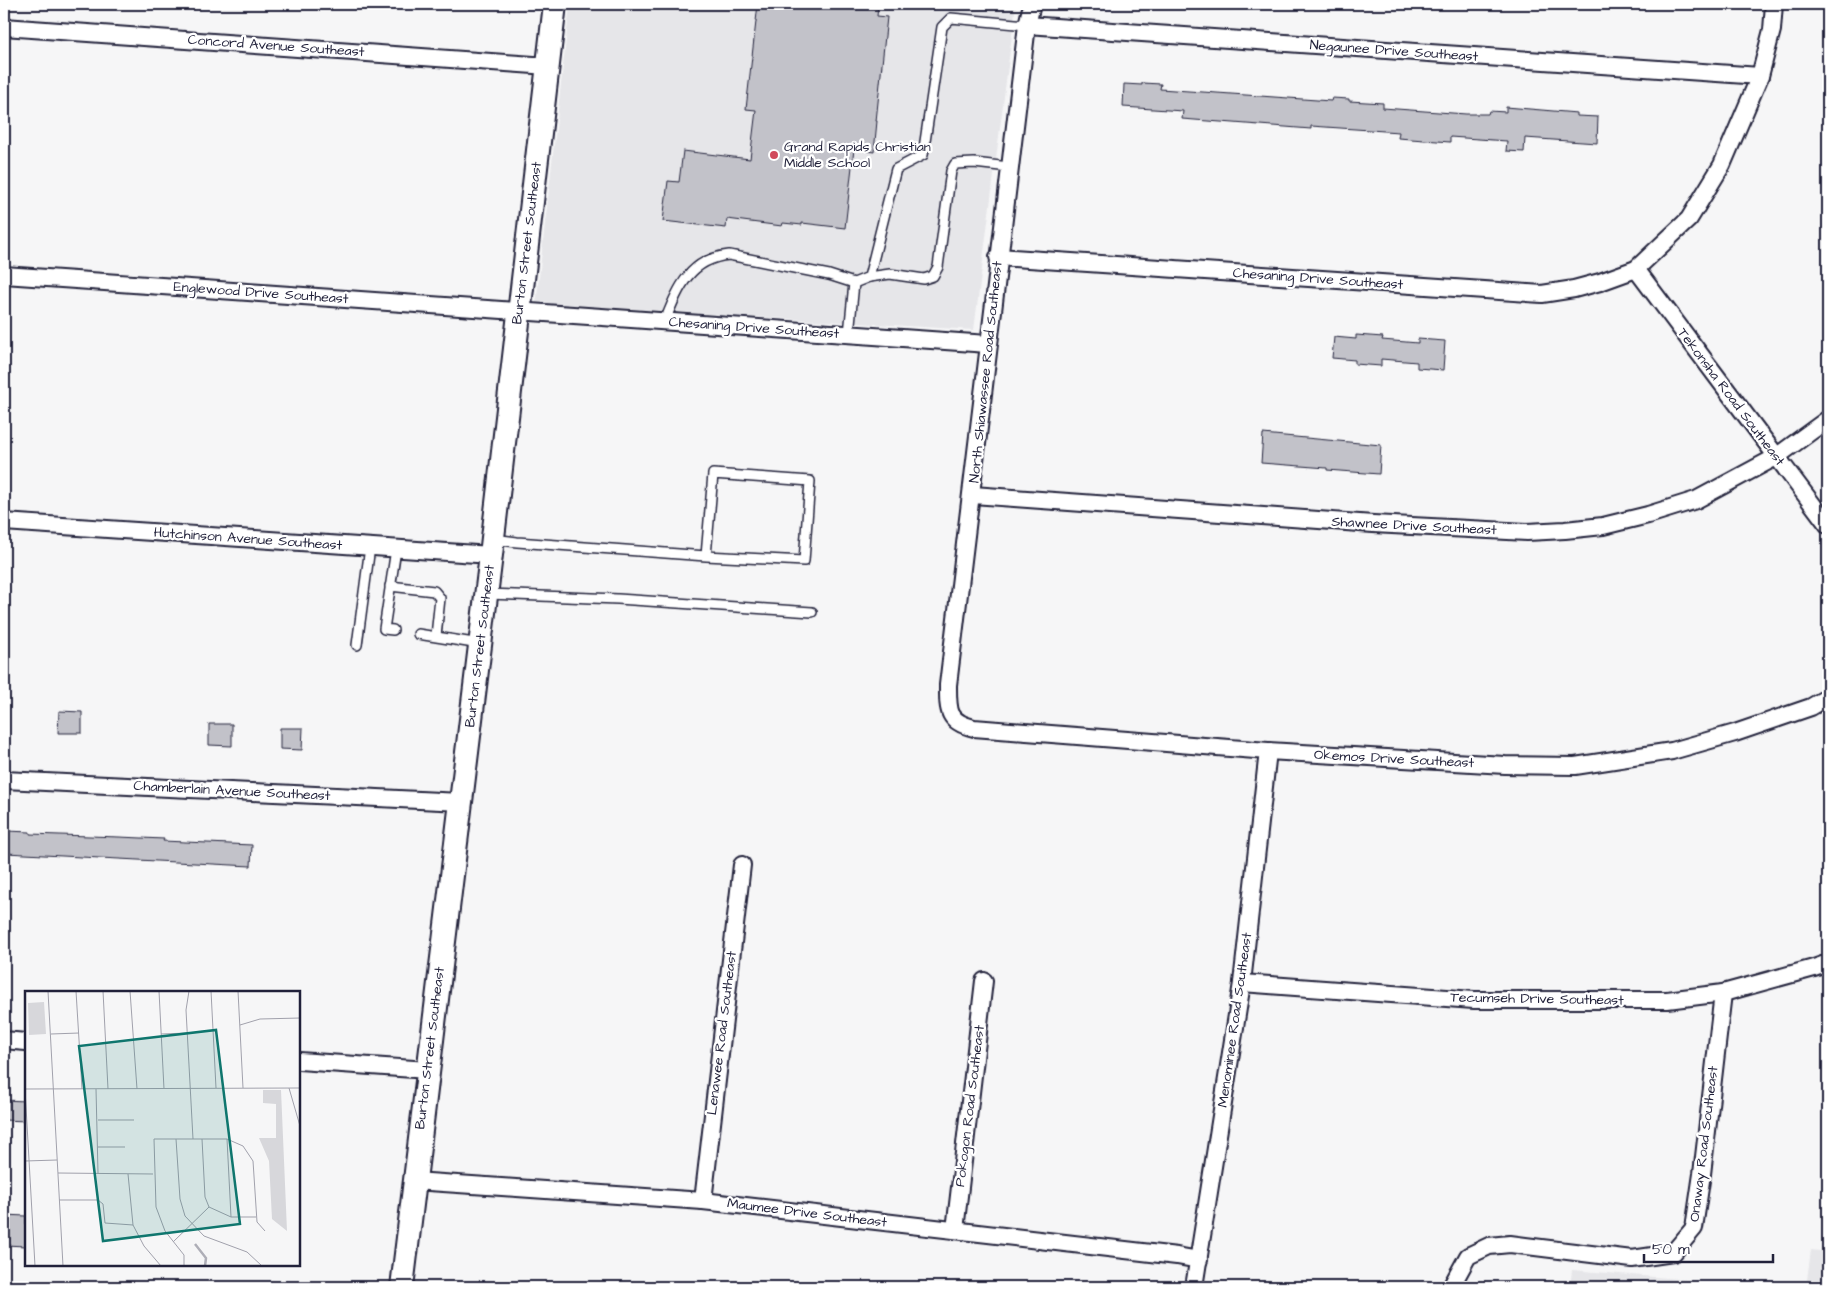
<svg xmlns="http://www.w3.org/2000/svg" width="1832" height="1291" font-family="'Architects Daughter',sans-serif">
<rect width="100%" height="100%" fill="#f6f6f7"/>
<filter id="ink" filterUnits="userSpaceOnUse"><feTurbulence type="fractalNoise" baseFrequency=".02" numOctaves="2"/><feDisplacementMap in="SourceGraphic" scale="10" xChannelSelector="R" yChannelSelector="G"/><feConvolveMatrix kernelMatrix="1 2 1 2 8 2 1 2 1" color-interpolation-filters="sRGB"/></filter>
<g filter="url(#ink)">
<g fill="#e6e6e9">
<polygon points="570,4 1016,4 974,330 536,304"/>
<polygon points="1811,1250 1828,1252 1828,1287 1806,1287"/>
<polygon points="1572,1270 1690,1280 1689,1287 1570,1287"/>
</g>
<g fill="#c2c2c9" stroke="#22223b">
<polygon points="758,4 876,4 876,6 878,6 877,16 887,17 876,121 877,121 874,152 854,149 845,228 802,223 802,225 783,223 782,226 727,219 726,228 663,221 668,181 679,182 683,151 750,159 756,110 746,109"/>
<polygon points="1142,83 1161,84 1160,89 1331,101 1332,98 1349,99 1349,101 1383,103 1383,108 1466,114 1488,114 1489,111 1506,112 1506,107 1577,113 1577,116 1598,117 1597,143 1525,138 1524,152 1506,151 1507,141 1450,137 1450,142 1398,138 1399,132 1311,126 1311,129 1182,119 1183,111 1123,107 1124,84 1142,85"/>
<polygon points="1356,335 1383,337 1382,340 1418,343 1418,339 1445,341 1443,370 1417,368 1417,362 1381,359 1381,366 1355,364 1355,360 1332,358 1334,337 1356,339"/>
<polygon points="1263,434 1381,445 1379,474 1327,470 1327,468 1261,463"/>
<polygon points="59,711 82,712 82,733 58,733"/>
<polygon points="209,724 232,724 232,746 209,745"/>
<polygon points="280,728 303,728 302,750 280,749"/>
<polygon points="7,831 30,832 30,834 119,837 164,839 163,841 252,845 251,866 6,853"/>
<polygon points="4,1100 26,1101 26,1121 4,1120"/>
<polygon points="4,1215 26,1216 26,1246 4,1245"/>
</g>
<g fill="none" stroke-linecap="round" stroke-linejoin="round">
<defs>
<g id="service">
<polyline points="869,277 890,274 924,279 933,276 938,267 951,171 955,164 974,163 1009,167"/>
<path d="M665,321C678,289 689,259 729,255L829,275L854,283L869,277L896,169L923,155L942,27L951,18L1027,25"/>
<polyline points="849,334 854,283"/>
<polyline points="493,539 517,542 706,556 713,474 810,481 804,561 706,556"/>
<polyline points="390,586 434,591 440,598 436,636"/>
<polyline points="487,594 618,599 812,612"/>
<polyline points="393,630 384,629 396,549"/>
<polyline points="418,634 480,644"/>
<polyline points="357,645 370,547"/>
</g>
<g id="minor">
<path d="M1032,4L1027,25C1000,245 976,465 948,685C948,710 947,722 974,728L1268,751L1505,765L1575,766L1672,751L1735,733L1811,707L1828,697"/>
<polyline points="1027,25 1760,76"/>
<polyline points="4,27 548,66"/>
<polyline points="998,257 1542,294 1574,289 1600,282 1636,269 1689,219 1722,165 1760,76 1772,30 1774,4"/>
<polyline points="1636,269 1828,525"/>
<polyline points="4,275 988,344"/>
<polyline points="973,495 1373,524 1527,532 1565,530 1603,526 1648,515 1696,500 1776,457 1828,419"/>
<polyline points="4,522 491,555"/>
<polyline points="4,780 461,802"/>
<polyline points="1242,983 1474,1000 1667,1000 1723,993 1814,968 1828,963"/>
<polyline points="4,1040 26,1042"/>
<polyline points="299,1061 428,1070"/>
<polyline points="414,1181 703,1201 1177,1256 1199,1260"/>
<polyline points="703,1201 742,865"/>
<polyline points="955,1230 984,981"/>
<polyline points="1194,1287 1242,983 1268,751"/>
<polyline points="1451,1287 1468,1256 1489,1246 1510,1244 1632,1259 1673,1253 1694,1228 1702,1174 1723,993"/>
</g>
<polyline id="secondary" points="402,1287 491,555 555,4"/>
</defs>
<use href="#service" stroke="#22223b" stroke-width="12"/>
<use href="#minor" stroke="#22223b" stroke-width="20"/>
<use href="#secondary" stroke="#22223b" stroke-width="26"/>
<use href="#service" stroke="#fff" stroke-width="9"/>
<use href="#minor" stroke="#fff" stroke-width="16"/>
<use href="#secondary" stroke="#fff" stroke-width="22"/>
</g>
</g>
<circle fill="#d1495b" stroke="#fff" stroke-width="2" cx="774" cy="155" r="5"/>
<g text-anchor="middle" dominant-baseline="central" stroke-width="4.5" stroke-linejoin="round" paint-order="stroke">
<g font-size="14" fill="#22223b" stroke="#fff">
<text transform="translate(276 46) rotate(4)">Concord Avenue Southeast</text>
<text transform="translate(1394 51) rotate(4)">Negaunee Drive Southeast</text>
<text transform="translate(527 243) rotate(-83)">Burton Street Southeast</text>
<text transform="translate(1318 279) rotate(4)">Chesaning Drive Southeast</text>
<text transform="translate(261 293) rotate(4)">Englewood Drive Southeast</text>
<text transform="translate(754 328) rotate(4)">Chesaning Drive Southeast</text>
<text transform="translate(986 372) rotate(-84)">North Shiawassee Road Southeast</text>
<text transform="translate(1731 397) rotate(53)">Tekonsha Road Southeast</text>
<text transform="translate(1414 526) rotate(3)">Shawnee Drive Southeast</text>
<text transform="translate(248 539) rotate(4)">Hutchinson Avenue Southeast</text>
<text transform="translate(480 646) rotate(-83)">Burton Street Southeast</text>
<text transform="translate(1394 759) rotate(3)">Okemos Drive Southeast</text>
<text transform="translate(232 791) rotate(3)">Chamberlain Avenue Southeast</text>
<text transform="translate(1537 999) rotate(1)">Tecumseh Drive Southeast</text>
<text transform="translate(1235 1020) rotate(-82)">Menominee Road Southeast</text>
<text transform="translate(722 1033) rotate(-83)">Lenawee Road Southeast</text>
<text transform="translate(430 1048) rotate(-83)">Burton Street Southeast</text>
<text transform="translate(970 1106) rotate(-83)">Pokogon Road Southeast</text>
<text transform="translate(1704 1144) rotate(-83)">Onaway Road Southeast</text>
<text transform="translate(807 1213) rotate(7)">Maumee Drive Southeast</text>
</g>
<g font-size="14" fill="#22223b" stroke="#fff" text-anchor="start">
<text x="784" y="147">Grand Rapids Christian<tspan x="784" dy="16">Middle School</tspan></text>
</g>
</g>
<g transform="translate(25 991)">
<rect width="275" height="275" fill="#f6f6f7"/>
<path d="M19,11L21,43L4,44L3,12ZM238,99H256L262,240L247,228L244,170L234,147H251V113L238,112Z" fill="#d7d7db"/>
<path fill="none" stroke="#aeaeb7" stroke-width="2.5" d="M170,253L181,267L180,275"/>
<path fill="none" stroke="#a1a1ac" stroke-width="1" d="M23,0L38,275M51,0L57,98M78,0L83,98M105,0L112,98M134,0L139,98M164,0L161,19L168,148M186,0L191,97M213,0L218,97M215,34L235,28L275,27M26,43L54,42M136,43L162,42M264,97L275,135M0,98L10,275M0,98L275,97M71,98L73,182M73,129H109M151,148L155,208L160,225L179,245L222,261L237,275M177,148L180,206L184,216L206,226H231M202,148L206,226M73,156H100M0,170L32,169M33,182L128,183M103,183L108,234L119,255L136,275M34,209H73L78,213L80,232L108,234M148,251L184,216M159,275V264L140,240L131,216L129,148H202L218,155L228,170L232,231L240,240"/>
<path fill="#0f766e" fill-opacity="0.15" stroke="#0f766e" stroke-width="2.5" d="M191,39L215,233L78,250L54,55Z"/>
<rect width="275" height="275" fill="none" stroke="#22223b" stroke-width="2.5"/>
</g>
<rect width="1832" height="1291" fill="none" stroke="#fff" stroke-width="20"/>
<rect x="10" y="10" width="1812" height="1271" fill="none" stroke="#22223b" stroke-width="2" filter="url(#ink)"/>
<path d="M1644 1254v8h129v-8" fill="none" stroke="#22223b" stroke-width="2.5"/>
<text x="1652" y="1254" font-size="15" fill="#22223b" stroke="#ffffff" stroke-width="4" paint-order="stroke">50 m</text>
</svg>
